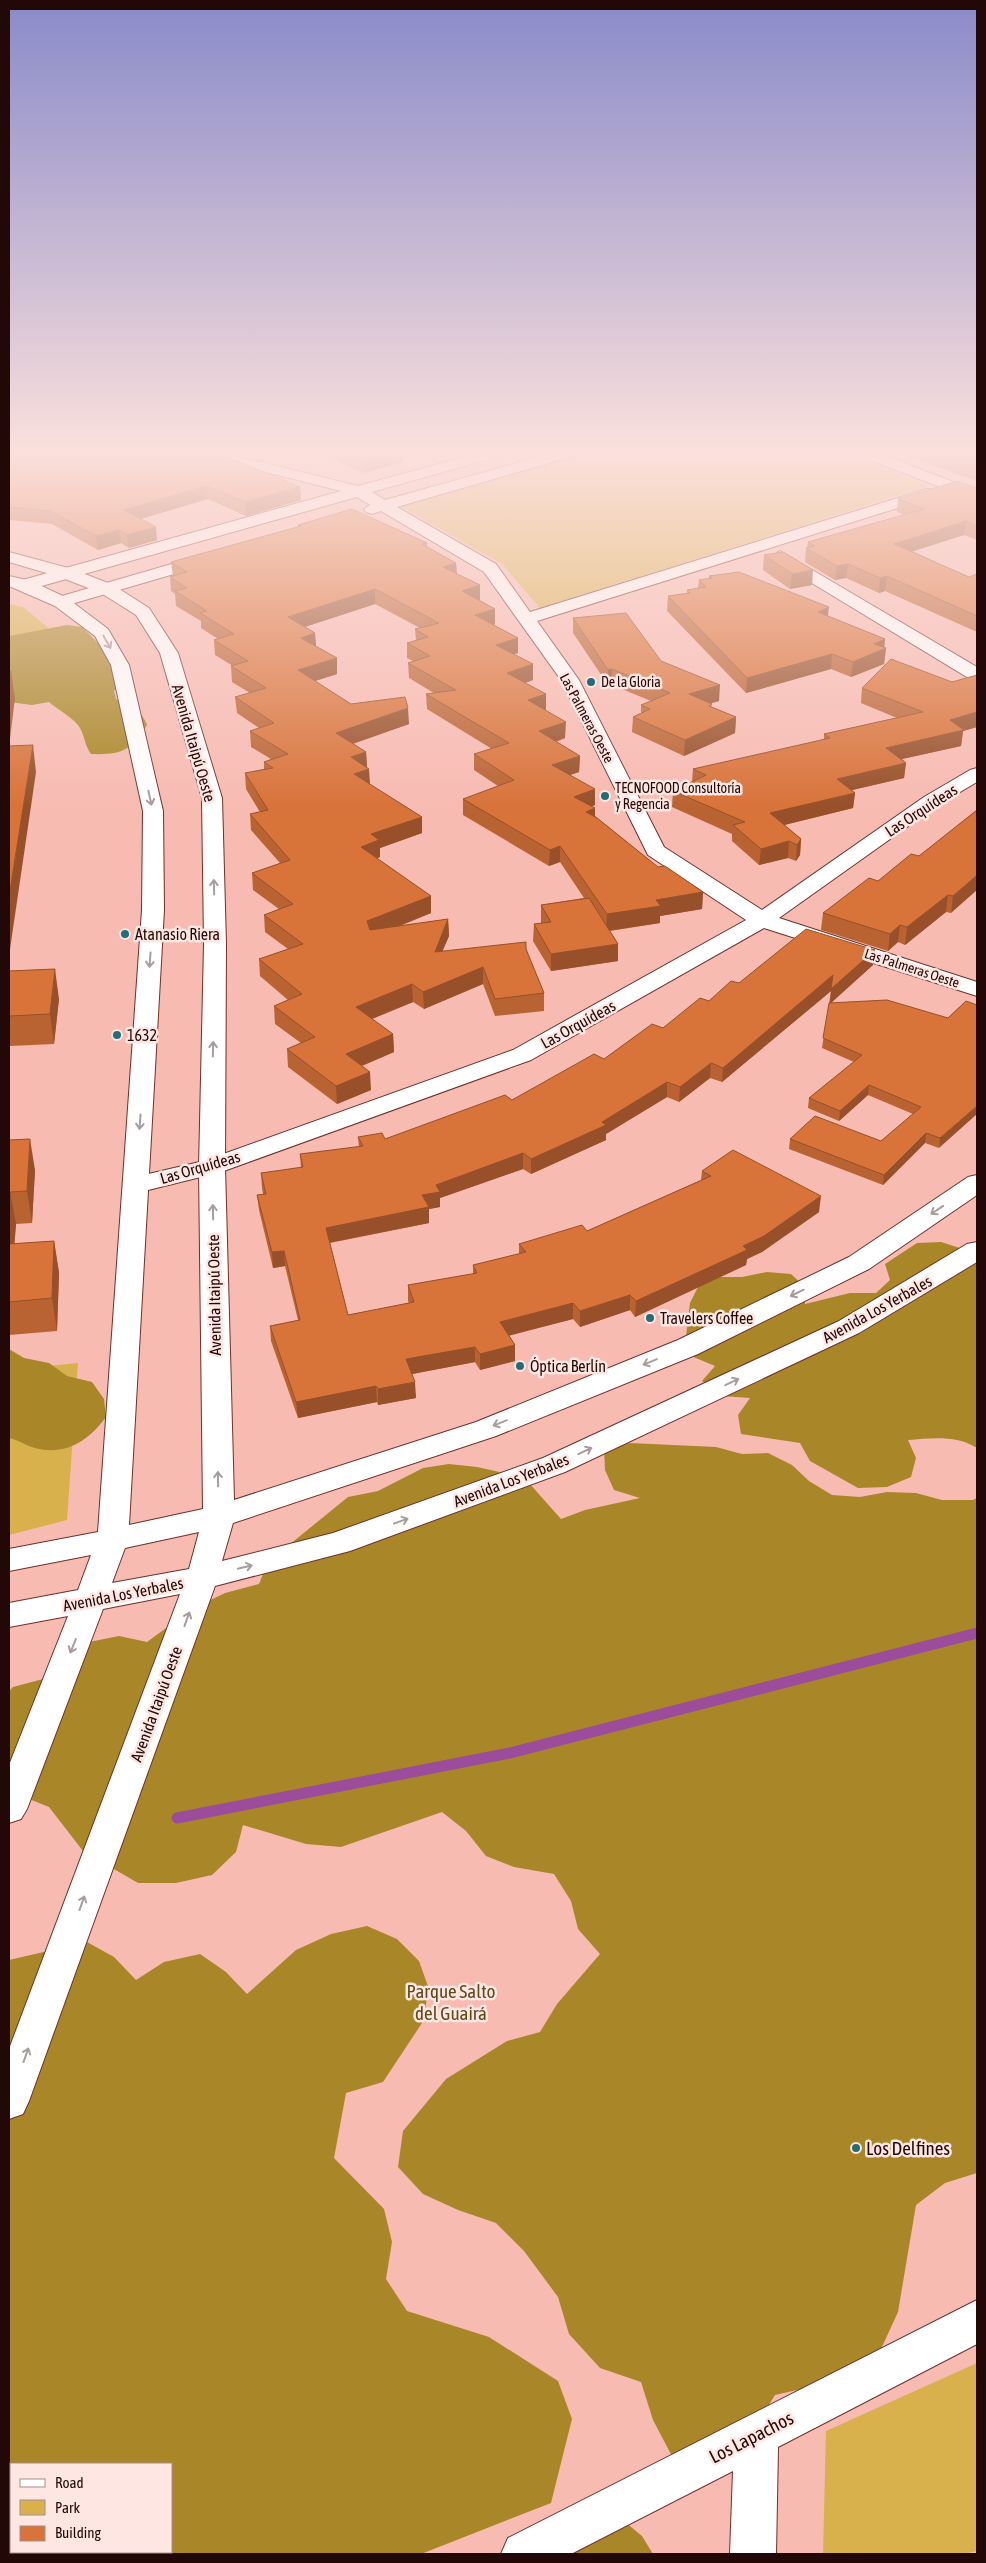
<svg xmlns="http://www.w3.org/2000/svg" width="986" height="2563" font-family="'Asap Condensed',sans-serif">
<rect width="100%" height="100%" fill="#f7bbb2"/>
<g fill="#d8b14d">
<polygon points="600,449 833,449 929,486 540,608 502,564 400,506"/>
<polygon points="9,604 23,607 87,660 9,672"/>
<polygon points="78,1363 67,1520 9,1535 9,1370"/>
<polygon points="977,2363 977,2551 963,2554 823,2554 826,2431"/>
</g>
<g fill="#a98728" fill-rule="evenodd">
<path d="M67,625L82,627L100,645L122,684L114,691L116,699C128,708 142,709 147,725C131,751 121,755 91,754C85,746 85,737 80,728C74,718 58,710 49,702L32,705L9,702V636Z"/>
<path d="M941,1242L966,1250L977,1257V1448C957,1435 932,1438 908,1440L916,1458L911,1477L887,1487L858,1488L810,1461L800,1443L741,1434L738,1415L750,1398L722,1396L702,1381L715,1366L684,1353L690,1303L698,1287L718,1277H742L767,1272L791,1274L805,1287V1304L850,1293H876L890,1280L885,1264L917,1243Z"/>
<path d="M9,1349L24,1358L49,1363L67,1376L92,1382L104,1399L106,1417C90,1439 68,1455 39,1449C28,1447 19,1440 9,1438Z"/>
<polygon points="630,1443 716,1447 742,1454 768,1453 792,1465 809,1481 832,1495 860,1497 887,1492 916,1493 942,1500 973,1500 977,1498 977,2173 945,2183 916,2205 898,2312 881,2349 855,2377 775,2395 753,2430 674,2460 653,2420 641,2382 600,2368 569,2334 558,2297 524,2251 496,2223 458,2210 423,2194 398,2167 403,2131 446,2079 507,2041 540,2032 557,2004 600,1954 578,1929 571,1901 554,1874 514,1867 486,1856 466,1831 442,1812 341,1847 306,1844 243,1825 236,1852 212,1875 176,1883 138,1883 83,1851 49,1807 9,1791 9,1691 13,1687 43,1679 89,1642 119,1636 147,1642 192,1609 225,1593 259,1584 268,1562 348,1497 378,1491 423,1468 449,1464 477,1467 504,1473 529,1483 561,1519 585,1510 640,1498 614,1490 605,1470 604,1449"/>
<path d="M367,1926L397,1939L419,1961L429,1989L422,2023L383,2082L346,2093L334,2158L384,2209L392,2242L386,2279L407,2311L489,2337L558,2381L572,2419L551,2503L421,2554H9V1960L87,1942L114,1957L136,1980L164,1962L200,1954L226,1972L247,1994L296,1950L331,1934ZM11,2464H171V2552H11Z"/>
<polygon points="625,2522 642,2536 653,2554 575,2554 583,2543"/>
</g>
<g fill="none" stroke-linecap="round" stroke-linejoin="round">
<polyline stroke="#9b4c9a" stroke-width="11" points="177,1818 510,1753 977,1633"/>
<defs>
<g id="minor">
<polygon points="184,449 207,449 358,486 494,449 517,449 514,452 372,492 385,500 567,449 589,449 587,452 397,507 496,564 530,612 927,489 939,489 941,492 939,495 537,621 579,680 664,847 762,910 924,797 970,770 977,768 977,782 938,805 779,918 977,982 977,996 764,928 531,1060 221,1172 136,1193 127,1191 123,1185 127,1179 204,1161 513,1050 746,920 648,855 561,680 484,572 381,511 372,514 366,512 364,509 370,505 357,497 31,589 19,589 16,585 19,581 341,491 186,452"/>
<polygon points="846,449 867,449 977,491 977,501 849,452"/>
<polygon points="780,551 977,667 977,681 970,679 774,560 772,556"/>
<polygon points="209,553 215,554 217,558 215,562 61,607 55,606 52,602 55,598"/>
<polygon points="977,2300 977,2344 778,2447 776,2554 730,2554 733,2471 571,2554 501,2554 508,2538"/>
</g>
<path id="tertiary" d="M9,552L72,569L113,585L149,608L178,653L222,798L226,944L225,1167L234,1500L476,1422L678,1340L849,1257L968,1177L977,1175V1195L869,1269L698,1354L496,1436L233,1523L222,1561L333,1533L543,1458L839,1321L967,1244L977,1242V1262L859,1333L565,1472L350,1551L215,1586L29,2101L23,2114L9,2119V2049L180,1594L103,1609L27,1809L21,1819L9,1823V1765L68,1616L9,1627V1603L78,1590L91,1555L9,1571V1549L98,1532L142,910L143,811L111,665L95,636L55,606L9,586V576L31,581L67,598L108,629L129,665L163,811L164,910L129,1525L203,1509L199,1167L204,944L202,798L160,653L136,615L101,593L60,577L9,562ZM199,1532L189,1569L112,1583L125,1548Z"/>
</defs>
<use href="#minor" stroke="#6e302a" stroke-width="2"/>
<use href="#tertiary" stroke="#6e302a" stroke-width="2"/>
<use href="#minor" fill="#fff" fill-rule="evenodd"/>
<use href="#tertiary" fill="#fff" fill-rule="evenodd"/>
</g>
<g fill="#ba6332">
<polygon points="9,449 300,487 301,500 246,516 208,499 141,519 157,540 129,548 121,543 98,550 52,524 9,520"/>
<polygon points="282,449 425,449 407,453 407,456 403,458 403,462 364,473 312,450 296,455"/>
<polygon points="888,449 977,449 977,481"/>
<polygon points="977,482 977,540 964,535 912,551 969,577 977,574 977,632 885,591 879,593 846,578 835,580 805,562 806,548 807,548 808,542 904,515 897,512 898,499 977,488"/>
<polygon points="298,525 427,543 427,547 456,563 457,574 480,585 480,600 479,600 495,609 495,624 494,625 518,638 518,653 514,654 533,680 525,683 546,694 546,710 545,710 565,738 556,742 580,756 579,772 570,775 595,805 592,806 595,816 658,867 703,892 702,909 660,916 660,923 610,931 618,944 618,961 551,971 533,941 534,924 541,923 541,905 584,898 560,862 549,866 463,815 463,799 498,786 474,770 474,754 492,749 427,709 426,694 434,693 409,678 408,663 413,661 407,658 407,643 416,640 415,629 420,628 375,604 305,627 315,633 316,646 337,658 337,674 315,681 351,704 409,724 353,744 366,752 367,767 370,784 422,833 380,848 380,857 377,858 431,913 400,926 448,919 449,936 442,951 526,949 544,993 544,1011 495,1016 483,984 424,1009 413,1002 372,1019 393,1034 394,1052 362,1066 371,1090 337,1104 288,1067 287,1049 301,1043 275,1024 274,1006 288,1000 260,976 259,959 288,949 265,932 264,915 279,909 253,890 252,873 280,863 251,830 250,814 260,812 246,789 245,773 264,769 264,762 271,759 251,747 250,731 259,728 237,713 235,697 250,693 232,682 231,666 233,666 215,655 214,640 218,639 201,628 201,621 176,606 175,594 171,591 170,577 173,576 171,562 298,527"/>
<polygon points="764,555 812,585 790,589 763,570"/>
<polygon points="709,576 828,616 885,639 884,648 886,648 884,664 851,677 831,669 746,693 667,611 668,596 687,593 687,590 698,588 699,580 709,579"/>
<polygon points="573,618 661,661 719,701 710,703 712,707 736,717 735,733 684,756 632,732 633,717 641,713 641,705 651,701 612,685 608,685 573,633"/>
<polygon points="977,675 977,727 963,731 961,746 902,759 906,763 904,778 852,790 855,793 853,808 784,825 801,839 800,855 796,861 788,858 759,865 732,841 732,834 672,807 673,791 692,782 693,769 824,740 824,734 897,718 861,703 862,688 952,682"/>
<polygon points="977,810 951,913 946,912 905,945 898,942 888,951 821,930 823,913 878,881 919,856"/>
<polygon points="875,950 873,965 830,1003 948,1018 966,1001 939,1148 925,1143 883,1185 789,1149 790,1139 881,1141 913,1114 868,1095 839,1121 808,1108 809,1098 854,1062 822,1048 831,991 722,1082 710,1078 679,1102 667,1097 606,1134 606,1140 531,1174 523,1169 440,1198 440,1207 429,1209 429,1223 330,1243 348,1315 409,1303 408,1301 408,1285 473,1274 473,1265 519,1254 519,1244 587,1231 701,1180 702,1171 819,1212 762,1252 747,1259 746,1265 635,1317 630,1310 580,1327 573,1319 509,1335 515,1345 515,1361 480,1370 475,1362 412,1374 416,1398 378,1405 377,1402 298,1418 271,1341 270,1326 298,1320 285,1266 273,1268 259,1210 257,1195 263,1194 262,1188 261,1173 301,1168 300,1154 359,1147 358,1137 385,1139 512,1100 604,1059 663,1028 739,983"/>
<polygon points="9,971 59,999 54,1044 10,1046 9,1057"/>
<polygon points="9,1140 35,1170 32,1223 16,1224 14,1244 54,1241 59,1273 57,1331 9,1335"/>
</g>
<g fill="#975029">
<polygon points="296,449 312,449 312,450 296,455"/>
<polygon points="397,449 425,449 407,453 407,456 403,458 403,462 364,473 363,459"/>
<polygon points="207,486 208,499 126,523 124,510"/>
<polygon points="300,487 301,500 246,516 245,502"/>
<polygon points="966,521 964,535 892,558 894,544"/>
<polygon points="156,527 157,540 129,548 127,535"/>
<polygon points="119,530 121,543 98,550 96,536"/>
<polygon points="456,563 457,577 443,567"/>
<polygon points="848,564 846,578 835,580 837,566"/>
<polygon points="813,570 812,585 790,589 792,574"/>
<polygon points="887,576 885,591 879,593 880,578"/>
<polygon points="480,585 480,600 462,606 462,591"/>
<polygon points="375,589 375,604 289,632 288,617"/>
<polygon points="829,607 827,622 818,612"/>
<polygon points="495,609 495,624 476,630 475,615"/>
<polygon points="315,633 316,648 301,638"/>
<polygon points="518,638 518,653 496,660 496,645"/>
<polygon points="885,639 884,649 886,648 884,664 851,677 853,662 874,644"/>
<polygon points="832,654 831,669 746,693 747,678"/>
<polygon points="337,658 337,674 299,686 298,670"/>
<polygon points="533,664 533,680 507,689 507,673"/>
<polygon points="612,669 612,685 608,685 608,670"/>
<polygon points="11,671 15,698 9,747 9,689"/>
<polygon points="720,685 719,701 688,710 689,694"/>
<polygon points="546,694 546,710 527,716 528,700"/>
<polygon points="408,708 409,724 337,749 336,733"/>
<polygon points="977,712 977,727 963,731 961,746 884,763 886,748 950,720"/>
<polygon points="736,717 735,733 684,756 685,740"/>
<polygon points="566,722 565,738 538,747 539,731"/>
<polygon points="33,745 36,772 9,956 9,897"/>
<polygon points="366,752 367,768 351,757"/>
<polygon points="580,756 579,772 552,781 552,765"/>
<polygon points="906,763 904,778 835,794 837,779"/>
<polygon points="369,769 370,785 354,774"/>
<polygon points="595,789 595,805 574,813 574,797"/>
<polygon points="855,793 853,808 768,829 770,813"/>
<polygon points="595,808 595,825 586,812"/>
<polygon points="422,817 422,833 380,848 380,857 361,864 361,847 371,834"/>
<polygon points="801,839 800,855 796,861 797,845"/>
<polygon points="789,841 788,858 759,865 761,849"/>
<polygon points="560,846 560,862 549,866 550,850"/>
<polygon points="977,875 977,890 951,913 953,896"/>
<polygon points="703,892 702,909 660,916 660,923 606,931 607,914 656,900"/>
<polygon points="948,895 946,912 905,945 907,927"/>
<polygon points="431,896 431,913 368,938 367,921"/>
<polygon points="448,919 449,936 435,969 435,952"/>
<polygon points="900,925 898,942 888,951 890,934"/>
<polygon points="618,944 618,961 551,971 551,954"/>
<polygon points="875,950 873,965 830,1004 831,991 722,1082 723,1068 833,975"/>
<polygon points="483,967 483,984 424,1009 423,992"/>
<polygon points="55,969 59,999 54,1044 50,1014"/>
<polygon points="412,984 413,1002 357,1025 356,1007"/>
<polygon points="393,1034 394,1052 347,1072 346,1054"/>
<polygon points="9,1039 10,1046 9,1057"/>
<polygon points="711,1063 710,1078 679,1102 680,1087"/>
<polygon points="370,1072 371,1090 337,1104 336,1086"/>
<polygon points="667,1082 667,1097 606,1134 606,1140 531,1174 531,1159 602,1122"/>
<polygon points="869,1085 868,1095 839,1121 840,1111"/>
<polygon points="977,1106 977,1114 939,1148 940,1138"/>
<polygon points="926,1133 925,1143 883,1185 884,1175"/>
<polygon points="30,1139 35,1170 32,1223 27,1191"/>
<polygon points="523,1153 523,1169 440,1198 440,1207 429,1209 429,1223 327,1243 326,1228 422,1195 436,1185"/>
<polygon points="10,1192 16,1224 12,1277 9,1255 9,1218"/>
<polygon points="821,1196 819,1212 762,1252 747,1259 746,1265 635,1317 636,1301 743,1246"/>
<polygon points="54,1241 59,1273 57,1331 52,1298"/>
<polygon points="284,1251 285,1266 273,1268 272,1252"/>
<polygon points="630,1295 630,1310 580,1327 580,1311"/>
<polygon points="573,1303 573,1319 500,1338 500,1322"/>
<polygon points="515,1345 515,1361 480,1370 480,1354"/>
<polygon points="475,1347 475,1362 407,1375 406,1359"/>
<polygon points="415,1382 416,1398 378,1405 378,1389"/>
<polygon points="376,1386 377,1402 298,1418 296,1402"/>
</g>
<g fill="#d8733a" stroke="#975029">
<polygon points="9,449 199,449 240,462 300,487 245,502 207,486 124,510 156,527 127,535 119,530 96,536 50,511 9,507"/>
<polygon points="339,449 401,449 363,459"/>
<polygon points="926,449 977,449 977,467"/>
<polygon points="957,481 977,488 977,526 966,521 894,544 969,577 977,574 977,616 887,576 880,578 848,564 837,566 806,548 815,546 808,542 924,509 898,499"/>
<polygon points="352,509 427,543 422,544 456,563 443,567 480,585 462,591 495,609 475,615 518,638 496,645 533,664 507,673 546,694 528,700 566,722 539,731 580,756 552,765 595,789 574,797 595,808 586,812 597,818 658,867 665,866 703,892 656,900 661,906 607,914 560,846 550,850 463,799 514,780 474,754 509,743 426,694 456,690 408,663 430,656 407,643 428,637 415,629 439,623 375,589 288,617 315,633 301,638 337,658 298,670 351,704 405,697 408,708 336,733 366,752 351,757 369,769 354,774 422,817 371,834 379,840 361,847 431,896 367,921 370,930 448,919 435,952 526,942 526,949 544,993 495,999 483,967 423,992 412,984 356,1007 393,1034 346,1054 370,1072 336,1086 287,1049 315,1037 274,1006 302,994 259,959 303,944 264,915 293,904 252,873 290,860 250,814 268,810 245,773 273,768 264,762 288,754 250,731 274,723 235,697 266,688 231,666 248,661 214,640 234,634 200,613 207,611 175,591 187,588 170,577 187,572 171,562 301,526 298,525"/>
<polygon points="783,552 813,570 792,574 764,555"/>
<polygon points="739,572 829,607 818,612 885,639 874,644 886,648 853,662 832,654 747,678 668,596 690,593 687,590 706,587 699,580 712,578 709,576"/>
<polygon points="626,613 661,661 720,685 689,694 712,704 709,706 736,717 685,740 633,717 650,709 641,705 670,693 612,669 608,670 573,618"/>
<polygon points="891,659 952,682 977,675 977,712 950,720 964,730 886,748 906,763 837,779 855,793 770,813 801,839 797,845 789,841 761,849 733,825 745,822 673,791 706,775 693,769 830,738 824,734 923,712 862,688"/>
<polygon points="9,671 11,671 9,689"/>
<polygon points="33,745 9,897 9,746"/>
<polygon points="977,810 977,875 953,896 948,895 907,927 900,925 890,934 823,913 869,878 878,881 911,854 919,856"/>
<polygon points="589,898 618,944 551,954 534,924 551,922 541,905"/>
<polygon points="806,929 875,950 831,989 833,975 723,1068 711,1063 680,1087 667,1082 602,1122 606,1125 531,1159 523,1153 436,1185 440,1192 422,1195 429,1207 326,1228 348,1315 414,1302 408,1285 477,1273 473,1265 526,1252 519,1244 582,1225 587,1231 711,1176 702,1171 733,1150 821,1196 764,1236 743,1246 747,1250 636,1301 630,1295 580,1311 573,1303 500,1322 515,1345 480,1354 475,1347 406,1359 415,1382 378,1389 376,1386 296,1402 270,1326 300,1320 284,1251 272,1252 257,1195 266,1194 261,1173 303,1167 300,1154 363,1146 358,1137 382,1133 385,1139 505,1095 512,1100 594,1054 604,1059 652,1024 663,1028 700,998 709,1001 731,981 739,983"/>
<polygon points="55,969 50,1014 9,1016 9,971"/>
<polygon points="887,1000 948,1018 966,1001 977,1005 977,1106 940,1138 926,1133 884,1175 790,1139 815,1116 881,1141 921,1107 869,1085 840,1111 809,1098 862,1055 823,1038 829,1003"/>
<polygon points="30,1139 27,1191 10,1192 9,1218 9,1140"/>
<polygon points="54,1241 52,1298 9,1302 9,1244"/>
</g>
<defs><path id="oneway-shaft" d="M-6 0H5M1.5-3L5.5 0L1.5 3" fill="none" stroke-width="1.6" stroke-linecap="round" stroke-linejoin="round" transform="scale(1.25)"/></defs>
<g stroke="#a79d9c">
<use href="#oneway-shaft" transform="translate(107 642) rotate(60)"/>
<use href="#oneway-shaft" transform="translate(150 798) rotate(77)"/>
<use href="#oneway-shaft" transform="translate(214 887) rotate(-91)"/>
<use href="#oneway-shaft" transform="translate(150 960) rotate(94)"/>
<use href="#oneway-shaft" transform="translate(213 1049) rotate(-89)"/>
<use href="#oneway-shaft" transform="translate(140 1122) rotate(94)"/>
<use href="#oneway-shaft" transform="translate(937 1210) rotate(146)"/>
<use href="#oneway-shaft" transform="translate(213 1212) rotate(-91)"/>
<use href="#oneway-shaft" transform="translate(797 1293) rotate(154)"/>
<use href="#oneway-shaft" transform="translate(650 1362) rotate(158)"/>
<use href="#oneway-shaft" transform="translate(732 1382) rotate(-25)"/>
<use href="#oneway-shaft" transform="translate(500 1423) rotate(158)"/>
<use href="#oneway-shaft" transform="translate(585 1451) rotate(-25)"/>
<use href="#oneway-shaft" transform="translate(218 1479) rotate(-91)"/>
<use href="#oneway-shaft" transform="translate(401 1521) rotate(-20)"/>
<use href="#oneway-shaft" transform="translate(245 1567) rotate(-14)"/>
<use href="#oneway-shaft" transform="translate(187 1619) rotate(-70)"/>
<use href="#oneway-shaft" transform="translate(73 1646) rotate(112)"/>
<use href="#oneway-shaft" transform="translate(82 1903) rotate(-70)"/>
<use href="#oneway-shaft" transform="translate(26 2055) rotate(-70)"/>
</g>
<linearGradient id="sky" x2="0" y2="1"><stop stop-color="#898ac9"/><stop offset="0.56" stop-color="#fbe0dc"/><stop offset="1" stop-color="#fbe0dc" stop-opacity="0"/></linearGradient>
<rect width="986" height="807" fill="url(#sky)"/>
<g fill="#246d77" stroke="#fee6e2" stroke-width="2">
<circle cx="591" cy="682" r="5"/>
<circle cx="605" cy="796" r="5"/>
<circle cx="125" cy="934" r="5"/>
<circle cx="117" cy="1035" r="5"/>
<circle cx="650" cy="1318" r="5"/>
<circle cx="520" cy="1366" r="5"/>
<circle cx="856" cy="2148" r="5"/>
</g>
<g text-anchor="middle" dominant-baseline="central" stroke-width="5" stroke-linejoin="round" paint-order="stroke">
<g font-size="14" fill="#220907" stroke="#fee6e2" text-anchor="start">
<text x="601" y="682">De la Gloria</text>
<text x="615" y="788">TECNOFOOD Consultoría<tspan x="615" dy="16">y Regencia</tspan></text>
</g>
<g font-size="14" fill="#220907" stroke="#fee6e2">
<text transform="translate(587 718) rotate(62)">Las Palmeras Oeste</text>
<text transform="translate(912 968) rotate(18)">Las Palmeras Oeste</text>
</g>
<g font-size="16" fill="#220907" stroke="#fee6e2">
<text transform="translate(194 743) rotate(74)">Avenida Itaipú Oeste</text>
<text transform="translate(921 810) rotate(-33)">Las Orquídeas</text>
<text transform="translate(578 1024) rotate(-29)">Las Orquídeas</text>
<text transform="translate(200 1167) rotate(-16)">Las Orquídeas</text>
<text transform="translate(214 1295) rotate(-91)">Avenida Itaipú Oeste</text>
<text transform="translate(877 1309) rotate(-29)">Avenida Los Yerbales</text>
<text transform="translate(511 1480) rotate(-21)">Avenida Los Yerbales</text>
<text transform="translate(123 1594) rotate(-11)">Avenida Los Yerbales</text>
<text transform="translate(156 1704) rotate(-70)">Avenida Itaipú Oeste</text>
</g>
<g font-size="16" fill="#220907" stroke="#fee6e2" text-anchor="start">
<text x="135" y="934">Atanasio Riera</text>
<text x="127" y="1035">1632</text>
<text x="660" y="1318">Travelers Coffee</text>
<text x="530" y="1366">Óptica Berlín</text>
</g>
<g font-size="19" fill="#5d4a1a" stroke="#fee6e2">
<text x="451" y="1991">Parque Salto<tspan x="451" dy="22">del Guairá</tspan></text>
</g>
<g font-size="19" fill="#220907" stroke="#fee6e2" text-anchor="start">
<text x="866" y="2148">Los Delfines</text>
</g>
<g font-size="19" fill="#220907" stroke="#fee6e2">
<text transform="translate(751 2437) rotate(-27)">Los Lapachos</text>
</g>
</g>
<rect width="986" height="2563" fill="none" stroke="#220907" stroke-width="20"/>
<rect x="10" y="2463" width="162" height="90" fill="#fee6e2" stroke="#a68e8a"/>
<rect x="20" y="2479" width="25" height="8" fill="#ffffff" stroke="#a68e8a"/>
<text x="55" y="2488" font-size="15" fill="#220907">Road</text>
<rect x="20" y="2500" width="25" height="15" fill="#d8b14d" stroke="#a68e8a"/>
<text x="55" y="2513" font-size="15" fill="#220907">Park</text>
<rect x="20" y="2526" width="25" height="15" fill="#d8733a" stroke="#a68e8a"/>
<text x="55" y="2538" font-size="15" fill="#220907">Building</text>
</svg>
